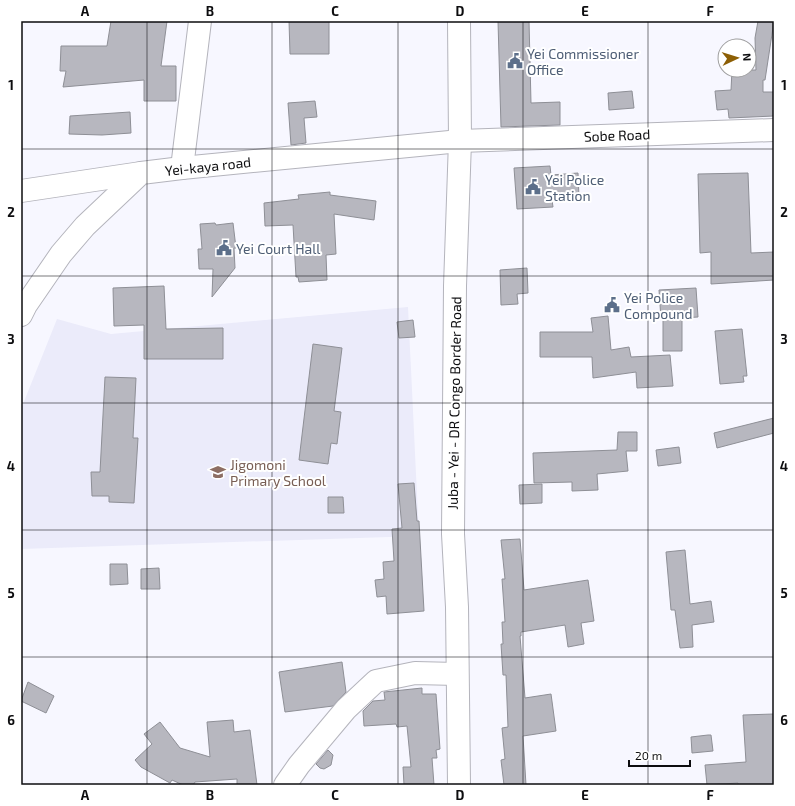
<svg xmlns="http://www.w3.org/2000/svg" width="795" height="806" font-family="'Exo 2',sans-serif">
<rect width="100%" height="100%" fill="#f7f7ff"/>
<polygon fill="#ebebfa" points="408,307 419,536 21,549 21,409 57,319 111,334"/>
<g fill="#b7b7bf" stroke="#8e8f96">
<polygon points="111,21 167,21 161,66 176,66 176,101 144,101 144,80 63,87 66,71 60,71 61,46 107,46"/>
<polygon points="289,21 329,21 329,54 290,54"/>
<polygon points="498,21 529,21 531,103 560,102 560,125 501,127"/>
<polygon points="758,21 774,21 765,80 763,80 763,92 774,92 774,116 729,118 728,109 717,110 715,91 731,90 732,70 756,70 755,38"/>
<polygon points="632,91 634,108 609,110 608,93"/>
<polygon points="315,101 317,117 304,118 306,143 291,145 288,103"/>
<polygon points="130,112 131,133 102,135 69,134 70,116"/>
<polygon points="550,166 551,175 578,173 579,198 552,200 553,207 517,209 514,168"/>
<polygon points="748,173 751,253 774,252 774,280 711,284 711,252 700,253 698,174"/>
<polygon points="330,192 330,195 376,201 374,220 334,214 336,254 326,255 327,280 299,282 298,277 296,277 293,225 265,226 264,203 299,199 298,195"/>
<polygon points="215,223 216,225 233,223 236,248 234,248 235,268 212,297 213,269 199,269 198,249 202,249 200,224"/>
<polygon points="527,268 528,293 517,294 518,304 501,305 500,270"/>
<polygon points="164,286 166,329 223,328 223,359 144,359 144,325 114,326 113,288"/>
<polygon points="696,288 698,317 682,318 682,351 663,351 663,319 661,319 659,290"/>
<polygon points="608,316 611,350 629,347 631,357 670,355 673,386 637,388 636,372 593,378 592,357 540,357 540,332 593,332 591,318"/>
<polygon points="413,320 415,337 399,338 397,322"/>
<polygon points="742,329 747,376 743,376 744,382 720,384 715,331"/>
<polygon points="313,344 342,348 334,411 341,412 337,444 331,443 328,464 299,460"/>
<polygon points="105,377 136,378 133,438 138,438 134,503 109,502 109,496 92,496 91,472 100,472"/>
<polygon points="774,418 774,433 717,448 714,433"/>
<polygon points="618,432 637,432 637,451 626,451 628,471 597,474 598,490 572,491 572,482 534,483 533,453 617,450"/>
<polygon points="679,447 681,463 658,466 656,450"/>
<polygon points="414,483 417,521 419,521 424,611 387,614 386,596 377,597 375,580 384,579 383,562 394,561 392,529 402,528 398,484"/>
<polygon points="542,484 542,503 520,504 519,485"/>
<polygon points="328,497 343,497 344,513 328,513"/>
<polygon points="520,539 524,590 588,580 594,621 581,623 584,644 568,647 565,625 521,632 521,636 520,636 525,698 551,694 556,731 523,736 526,785 504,785 501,760 505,759 502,728 508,727 506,675 503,675 501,644 503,644 502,622 505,622 502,579 505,579 501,540"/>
<polygon points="685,550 690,604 711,601 714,622 692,625 693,647 680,648 675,610 671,610 666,552"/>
<polygon points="110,564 127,564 128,584 110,585"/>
<polygon points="159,568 160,589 141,589 141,569"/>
<polygon points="342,662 346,692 333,706 285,712 279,672"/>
<polygon points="28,682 54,696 46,713 21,701"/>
<polygon points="422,688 422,694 436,694 440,749 436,750 437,758 432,758 434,785 404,785 403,767 411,767 407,726 397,727 396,724 364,726 363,711 373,701 385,700 384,692"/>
<polygon points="774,714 774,785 738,785 738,783 707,785 705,765 746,762 743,715"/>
<polygon points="233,720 234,732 250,730 257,785 237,785 237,779 195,782 193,785 183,785 172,780 170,783 141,767 135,760 152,744 144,734 160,722 180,748 210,757 207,722"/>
<polygon points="708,735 711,735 713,751 692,753 691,737"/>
<polygon points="328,750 333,755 331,765 324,769 320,768 316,764"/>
</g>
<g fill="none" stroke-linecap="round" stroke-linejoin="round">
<defs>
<g id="minor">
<polyline points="182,168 200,21"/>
<polyline points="21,191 141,173"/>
<polyline points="285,785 299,765 346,709 376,681 415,673 457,674"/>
</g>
<polyline id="tertiary" points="460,141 774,130"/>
<g id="primary">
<polyline points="459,21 460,141 455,286 453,534 457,607 459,785"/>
<polyline points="21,315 26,305 61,254 85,226 141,173 182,168 460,141"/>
</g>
</defs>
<use href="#minor" stroke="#b4b4bc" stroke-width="24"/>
<use href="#tertiary" stroke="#b4b4bc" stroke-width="24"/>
<use href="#primary" stroke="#b4b4bc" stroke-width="24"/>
<use href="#minor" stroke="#fff" stroke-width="22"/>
<use href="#tertiary" stroke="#fff" stroke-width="22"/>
<use href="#primary" stroke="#fff" stroke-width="22"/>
</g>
<path fill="none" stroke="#0d0d0f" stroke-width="1" stroke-opacity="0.55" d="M147,21V785M272,21V785M398,21V785M523,21V785M648,21V785M21,149H774M21,276H774M21,403H774M21,530H774M21,657H774"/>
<defs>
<symbol id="civic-bare" viewBox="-9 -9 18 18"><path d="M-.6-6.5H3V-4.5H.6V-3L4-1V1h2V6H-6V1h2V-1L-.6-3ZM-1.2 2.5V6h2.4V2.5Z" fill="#5c6f8a" stroke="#fff" stroke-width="2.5" paint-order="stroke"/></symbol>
<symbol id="school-bare" viewBox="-9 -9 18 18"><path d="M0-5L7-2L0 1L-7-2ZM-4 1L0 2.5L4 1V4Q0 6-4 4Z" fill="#8d6e63" stroke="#fff" stroke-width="2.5" paint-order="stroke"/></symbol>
</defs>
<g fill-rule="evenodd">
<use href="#civic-bare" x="504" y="50" width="22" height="22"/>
<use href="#civic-bare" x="522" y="176" width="22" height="22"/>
<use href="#civic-bare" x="213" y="237" width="22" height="22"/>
<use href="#civic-bare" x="601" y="294" width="22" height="22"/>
<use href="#school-bare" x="207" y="461" width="22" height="22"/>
</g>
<g text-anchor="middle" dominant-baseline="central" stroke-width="4" stroke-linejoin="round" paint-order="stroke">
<g font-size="14" fill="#4e5e75" stroke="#fff" text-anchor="start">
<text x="527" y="53">Yei Commissioner<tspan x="527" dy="16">Office</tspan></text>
<text x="545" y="179">Yei Police<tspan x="545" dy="16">Station</tspan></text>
<text x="236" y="248">Yei Court Hall</text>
<text x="624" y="297">Yei Police<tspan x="624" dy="16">Compound</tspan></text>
</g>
<g font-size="14" fill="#0d0d0f" stroke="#fff">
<text transform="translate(617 135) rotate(-2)">Sobe Road</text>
<text transform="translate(208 166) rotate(-6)">Yei-kaya road</text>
<text transform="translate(454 403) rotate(-89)">Juba - Yei - DR Congo Border Road</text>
</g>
<g font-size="14" fill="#785e54" stroke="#fff" text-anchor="start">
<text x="230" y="464">Jigomoni<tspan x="230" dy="16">Primary School</tspan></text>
</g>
</g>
<rect width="795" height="806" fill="none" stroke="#ffffff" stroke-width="44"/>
<g transform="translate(737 58) rotate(86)"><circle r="19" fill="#ffffff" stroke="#9e9e9f"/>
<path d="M0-3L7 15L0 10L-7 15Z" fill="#8d5f05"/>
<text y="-6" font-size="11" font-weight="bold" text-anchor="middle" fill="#0d0d0f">N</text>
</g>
<path d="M629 760v6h61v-6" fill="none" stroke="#0d0d0f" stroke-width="2"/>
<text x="635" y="760" font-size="12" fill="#0d0d0f" stroke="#ffffff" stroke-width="3" paint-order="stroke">20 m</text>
<rect x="22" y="22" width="751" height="762" fill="none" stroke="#0d0d0f" stroke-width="1.5"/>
<g font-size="13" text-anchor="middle" font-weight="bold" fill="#0d0d0f">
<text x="85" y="16">A</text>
<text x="210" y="16">B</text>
<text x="335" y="16">C</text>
<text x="460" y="16">D</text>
<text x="585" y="16">E</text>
<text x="710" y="16">F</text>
<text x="11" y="90">1</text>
<text x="784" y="90">1</text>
<text x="11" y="217">2</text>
<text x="784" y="217">2</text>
<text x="11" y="344">3</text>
<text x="784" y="344">3</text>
<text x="11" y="471">4</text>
<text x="784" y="471">4</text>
<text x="11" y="598">5</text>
<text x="784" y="598">5</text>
<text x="11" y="725">6</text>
<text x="784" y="725">6</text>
<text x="85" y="800">A</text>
<text x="210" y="800">B</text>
<text x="335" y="800">C</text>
<text x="460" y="800">D</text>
<text x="585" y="800">E</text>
<text x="710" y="800">F</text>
</g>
</svg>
